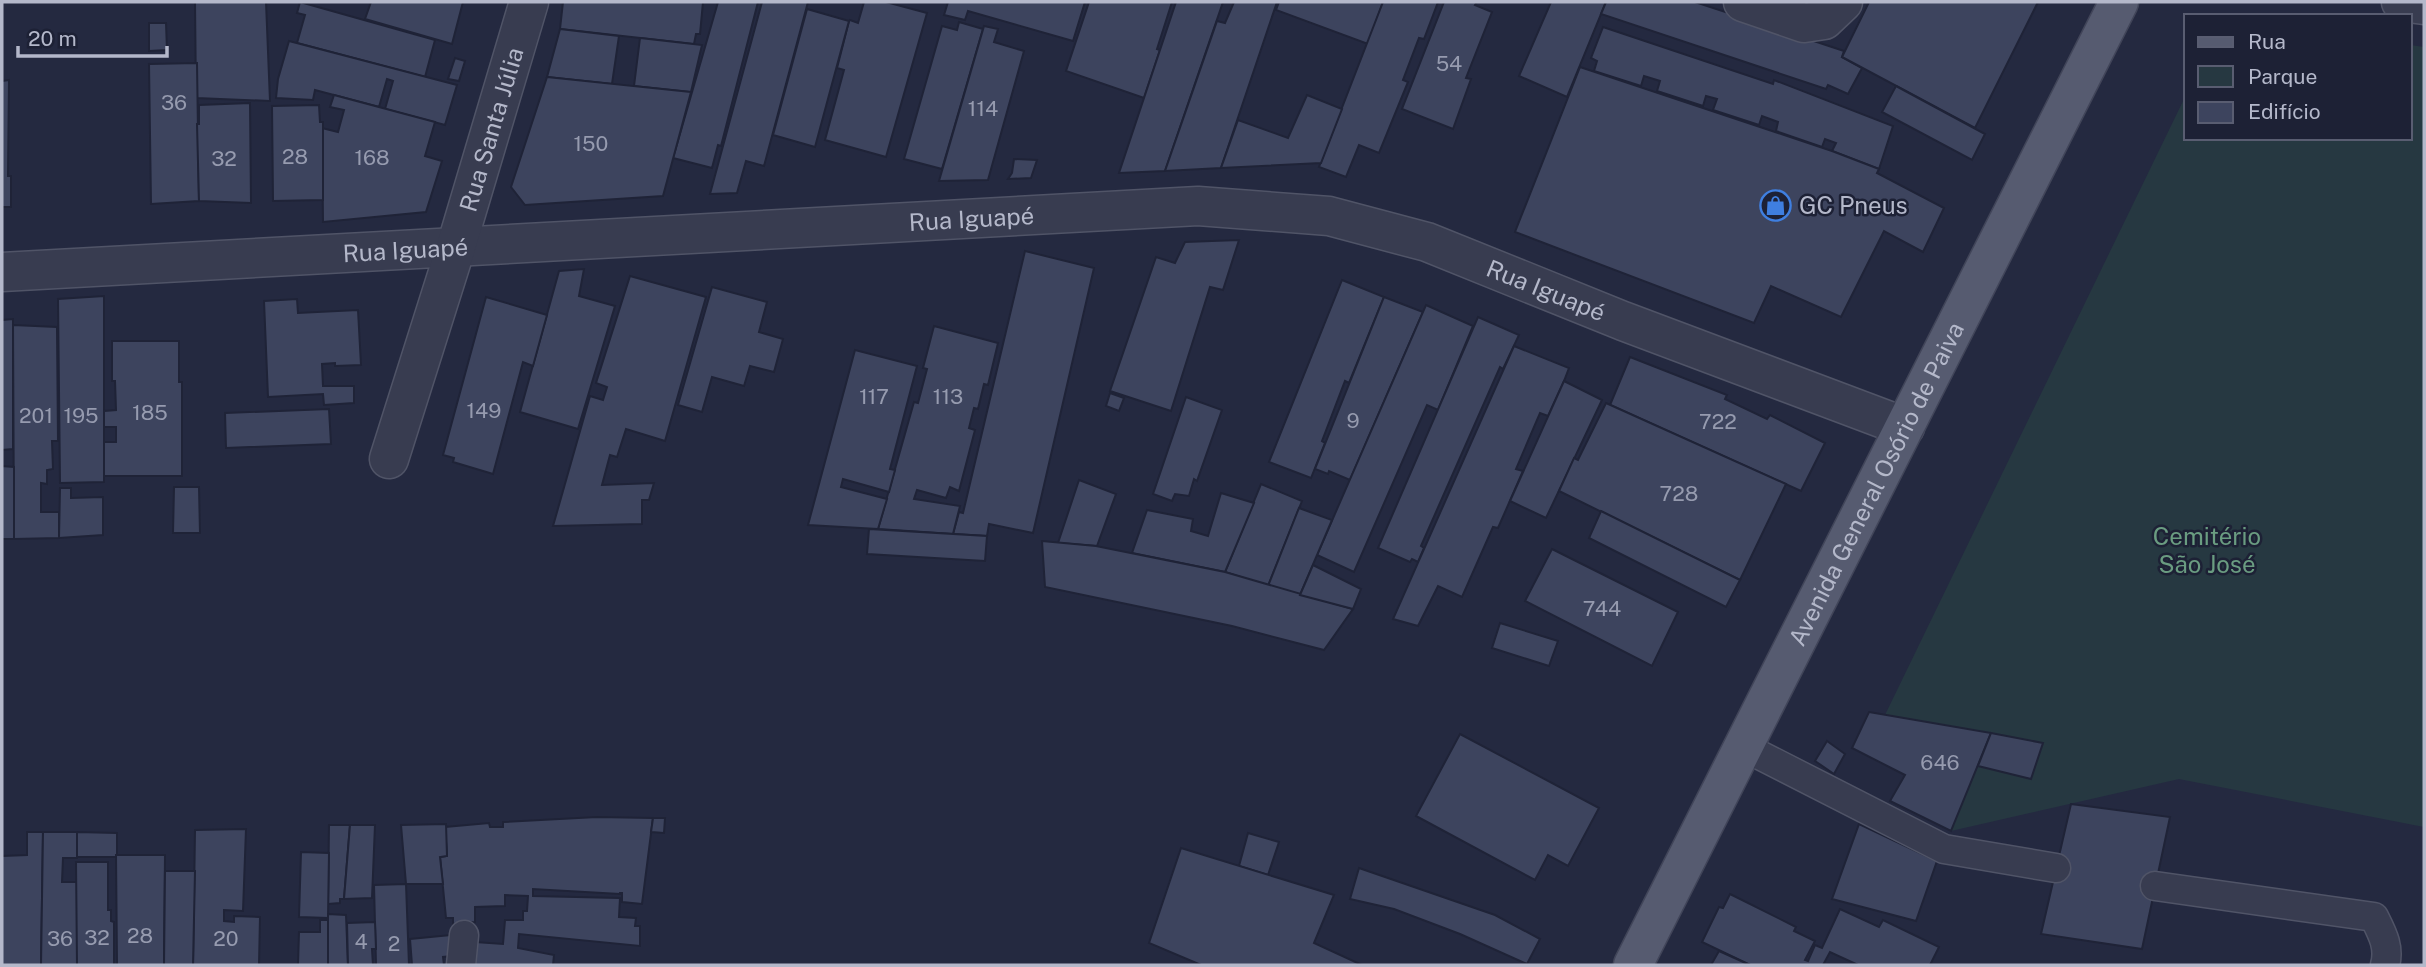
<svg xmlns="http://www.w3.org/2000/svg" width="2426" height="967" font-family="'Public Sans',sans-serif">
<rect width="100%" height="100%" fill="#242940"/>
<polygon fill="#263841" points="2410,45 2424,47 2424,827 2179,779 1951,831 1978,766 2031,779 2043,743 1885,715 2186,95 2186,138 2410,138"/>
<g fill="#3d445e" stroke="#1f2337" stroke-width="2">
<polygon points="195,2 266,2 270,101 196,98"/>
<polygon points="300,2 435,40 425,77 297,43 305,15 297,13"/>
<polygon points="371,2 463,2 452,44 365,19"/>
<polygon points="563,2 703,2 700,34 696,34 694,44 560,29"/>
<polygon points="718,2 758,2 721,146 718,145 712,168 673,158"/>
<polygon points="762,2 808,2 764,166 746,161 737,193 710,194"/>
<polygon points="864,2 886,2 927,13 886,157 825,140 844,70 837,68 849,21 850,20 858,23"/>
<polygon points="948,2 1085,2 1073,41 968,11 965,20 944,15"/>
<polygon points="1089,2 1172,2 1157,49 1160,50 1144,98 1066,71"/>
<polygon points="1176,2 1223,2 1165,171 1119,173"/>
<polygon points="1234,2 1277,2 1221,168 1165,171 1217,21 1225,23"/>
<polygon points="1279,2 1383,2 1368,44 1276,10"/>
<polygon points="1383,2 1438,2 1424,39 1419,38 1403,80 1408,82 1379,153 1359,145 1346,177 1319,167"/>
<polygon points="1444,2 1477,2 1475,5 1492,12 1466,78 1471,79 1453,129 1402,109"/>
<polygon points="1551,2 1606,2 1567,97 1519,76"/>
<polygon points="1606,2 1695,2 1844,51 1842,57 1862,68 1861,70 1848,94 1828,85 1826,89 1601,14"/>
<polygon points="1869,2 2038,2 1975,128 1842,57"/>
<polygon points="807,9 849,21 815,147 773,135"/>
<polygon points="959,22 983,29 942,169 904,159 942,26 957,30"/>
<polygon points="149,23 166,23 167,50 149,51"/>
<polygon points="984,26 998,29 994,42 1024,51 988,180 939,181"/>
<polygon points="1603,27 1773,84 1774,80 1893,126 1879,169 1832,151 1836,143 1825,139 1822,147 1776,131 1778,122 1762,116 1759,125 1713,110 1717,99 1706,96 1703,106 1657,91 1660,81 1644,76 1641,86 1594,71 1597,61 1591,58"/>
<polygon points="560,29 619,36 612,84 547,77"/>
<polygon points="640,38 702,45 691,92 634,86"/>
<polygon points="289,41 457,85 445,125 385,109 393,81 387,79 379,107 315,90 313,100 276,98 278,79"/>
<polygon points="455,58 465,61 459,81 448,79"/>
<polygon points="197,63 199,201 151,204 149,64"/>
<polygon points="1580,67 1832,151 1879,169 1877,173 1944,208 1923,252 1884,231 1841,317 1771,286 1754,323 1515,232"/>
<polygon points="547,77 691,92 663,196 525,205 511,187"/>
<polygon points="9,80 8,176 11,176 11,207 2,207 2,81"/>
<polygon points="1896,86 1985,134 1972,160 1882,112"/>
<polygon points="334,95 435,122 425,156 442,161 426,212 323,222 322,128 338,132 344,110 330,107"/>
<polygon points="1307,95 1342,109 1321,163 1221,168 1238,120 1288,138"/>
<polygon points="250,103 251,203 199,201 197,124 199,124 199,105"/>
<polygon points="319,105 320,122 323,122 323,200 273,201 272,106"/>
<polygon points="1014,159 1037,160 1031,178 1008,179 1012,173"/>
<polygon points="1239,240 1223,290 1210,287 1171,411 1110,391 1156,257 1175,263 1185,242"/>
<polygon points="1025,251 1094,268 1033,533 989,524 987,536 953,534 959,512 963,513"/>
<polygon points="584,269 579,296 615,306 578,429 520,412 559,271"/>
<polygon points="630,276 706,297 665,441 626,429 617,457 610,455 602,485 654,483 649,500 642,500 642,524 553,526 590,396 603,400 607,387 596,383"/>
<polygon points="1342,280 1384,297 1349,383 1345,381 1322,441 1325,443 1311,478 1269,462"/>
<polygon points="712,287 767,302 759,332 783,339 774,372 750,366 744,386 712,377 702,412 678,405"/>
<polygon points="104,296 104,482 60,483 58,299"/>
<polygon points="486,297 547,315 533,366 523,362 493,474 453,462 454,458 443,455"/>
<polygon points="1384,297 1423,312 1350,480 1329,471 1328,474 1315,469"/>
<polygon points="297,299 298,313 358,310 361,365 335,366 335,363 322,364 323,386 354,386 354,403 324,405 323,394 268,397 264,301"/>
<polygon points="1426,305 1473,326 1438,410 1427,405 1354,572 1317,555"/>
<polygon points="1478,317 1519,335 1503,369 1500,367 1421,546 1424,548 1418,562 1412,559 1410,562 1378,548"/>
<polygon points="13,319 13,449 2,450 2,320"/>
<polygon points="13,325 57,327 58,441 52,441 53,469 47,470 47,484 41,483 41,512 59,512 59,538 14,539"/>
<polygon points="934,326 998,343 988,385 984,384 978,409 974,408 969,428 975,430 959,491 950,487 946,498 917,490 914,499 960,506 953,534 878,529 914,402 918,403 927,369 923,368"/>
<polygon points="112,341 179,341 179,382 182,382 182,476 104,476 104,442 116,442 116,427 104,427 104,411 116,410 115,381 112,381"/>
<polygon points="1514,346 1569,368 1564,381 1548,416 1540,413 1516,469 1523,471 1498,528 1493,527 1462,597 1438,586 1418,626 1393,619"/>
<polygon points="855,350 917,366 890,469 895,470 889,492 843,479 841,487 887,499 878,529 808,525"/>
<polygon points="1630,357 1727,395 1725,399 1767,419 1770,415 1825,443 1801,491 1610,405"/>
<polygon points="1564,381 1602,400 1546,518 1510,501"/>
<polygon points="1110,393 1124,398 1119,411 1106,406"/>
<polygon points="1186,397 1222,410 1197,481 1194,479 1189,496 1175,494 1172,501 1153,494"/>
<polygon points="1606,403 1786,484 1740,580 1559,491 1574,458 1578,460"/>
<polygon points="329,409 331,444 226,448 225,413"/>
<polygon points="2,466 14,467 14,539 2,539"/>
<polygon points="1079,480 1116,494 1097,546 1058,543"/>
<polygon points="1261,484 1302,501 1268,586 1225,572"/>
<polygon points="174,487 199,487 200,533 173,533"/>
<polygon points="60,488 71,488 71,498 103,497 103,535 59,538"/>
<polygon points="1221,493 1254,503 1225,572 1132,553 1147,510 1193,519 1191,531 1208,536"/>
<polygon points="1299,508 1332,520 1300,595 1268,586"/>
<polygon points="1601,511 1740,580 1726,607 1589,538"/>
<polygon points="869,529 987,536 985,561 867,554"/>
<polygon points="1042,541 1096,546 1225,572 1353,609 1324,650 1232,626 1045,587"/>
<polygon points="1552,549 1678,612 1652,666 1525,601"/>
<polygon points="1313,565 1361,589 1353,609 1300,595"/>
<polygon points="1500,623 1558,641 1549,666 1492,648"/>
<polygon points="1869,712 1991,733 1951,831 1890,801 1905,775 1852,748"/>
<polygon points="1991,733 2043,743 2031,779 1978,766"/>
<polygon points="1460,734 1599,808 1568,866 1548,855 1535,880 1416,816"/>
<polygon points="1827,741 1845,754 1834,774 1815,761"/>
<polygon points="2071,804 2170,817 2142,949 2041,934"/>
<polygon points="597,817 653,818 642,904 622,902 622,893 620,893 620,894 533,889 533,896 620,898 619,917 636,918 635,926 640,926 640,946 519,934 518,948 554,955 553,965 471,965 475,942 503,944 505,920 523,920 523,911 527,911 528,896 505,895 505,906 475,907 475,922 453,924 453,918 446,918 440,857 447,856 445,827 489,823 490,827 503,827 503,822"/>
<polygon points="653,818 665,818 664,833 651,832"/>
<polygon points="446,824 447,856 440,857 443,884 406,884 401,825"/>
<polygon points="1859,824 1937,861 1916,921 1832,899"/>
<polygon points="329,825 350,825 344,899 340,899 340,903 328,904"/>
<polygon points="350,825 375,825 372,898 344,899"/>
<polygon points="246,829 243,911 224,910 224,921 234,922 234,916 260,917 259,965 193,965 195,830"/>
<polygon points="27,832 43,832 41,965 2,965 2,856 27,855"/>
<polygon points="43,832 77,832 77,858 63,858 62,882 77,882 77,965 41,965"/>
<polygon points="77,832 117,833 117,857 77,857"/>
<polygon points="1248,833 1279,842 1268,875 1239,866"/>
<polygon points="1181,848 1334,895 1314,943 1362,965 1201,965 1149,943"/>
<polygon points="301,852 329,853 328,918 299,917"/>
<polygon points="116,855 165,855 164,965 117,965"/>
<polygon points="76,862 108,862 108,910 111,910 111,921 114,922 114,965 77,965"/>
<polygon points="1359,868 1495,915 1540,939 1527,964 1460,934 1394,909 1350,899"/>
<polygon points="165,871 195,871 193,965 164,965"/>
<polygon points="406,884 409,965 376,965 374,885"/>
<polygon points="1730,894 1796,927 1794,931 1815,941 1805,960 1808,961 1815,945 1822,948 1840,909 1879,927 1883,920 1939,947 1930,965 1858,965 1830,952 1823,965 1750,965 1702,942 1719,907 1723,908"/>
<polygon points="328,914 346,915 348,965 328,965"/>
<polygon points="320,920 328,920 328,965 298,965 299,932 320,932"/>
<polygon points="375,922 376,949 372,949 373,965 348,965 347,923"/>
<polygon points="451,935 453,956 443,957 444,965 412,965 410,939"/>
<polygon points="1719,951 1750,965 1711,965"/>
</g>
<g fill="none" stroke-linecap="round" stroke-linejoin="round">
<defs>
<g id="lane">
<polyline points="1744,747 1944,849 2056,868"/>
<path d="M2155,886L2374,917C2382,933 2390,947 2385,965"/>
<polyline points="461,965 464,935"/>
</g>
<g id="street">
<polyline points="1743,2 1804,23 1824,20 1843,2"/>
<polyline points="2401,2 2424,5"/>
<path id="s1" d="M2,272L1198,206L1329,216L1427,242L1623,321L1905,427"/>
<path id="s2" d="M389,459L456,247L529,2"/>
</g>
<g id="primary">
<path id="s3" d="M1633,965L2119,2"/>
</g>
</defs>
<use href="#lane" stroke="#505467" stroke-width="31"/>
<use href="#street" stroke="#505467" stroke-width="41"/>
<use href="#primary" stroke="#414559" stroke-width="41"/>
<use href="#lane" stroke="#383c50" stroke-width="28"/>
<use href="#street" stroke="#383c50" stroke-width="38"/>
<use href="#primary" stroke="#565b70" stroke-width="38"/>
</g>
<defs>
<symbol id="shop-ring" viewBox="-11 -11 22 22"><circle r="9.5" fill="#1d2135" stroke="#3f7fe0" stroke-width="1.5"/><path d="M-5-2.5h2.3a2.7 3.5 0 0 1 5.4 0H5L5.5 6h-11ZM-1.5-2.5h3a1.5 2.3 0 0 0-3 0Z" fill="#3f7fe0"/></symbol>
</defs>
<g fill-rule="evenodd">
<use href="#shop-ring" x="1758" y="188" width="35" height="35"/>
</g>
<g text-anchor="middle" dominant-baseline="central" stroke-width="5" stroke-linejoin="round" paint-order="stroke">
<g font-size="21" fill="#969baf">
<text x="1449" y="63">54</text>
<text x="174" y="102">36</text>
<text x="983" y="108">114</text>
<text x="591" y="143">150</text>
<text x="295" y="156">28</text>
<text x="372" y="157">168</text>
<text x="224" y="158">32</text>
<text x="874" y="396">117</text>
<text x="948" y="396">113</text>
<text x="484" y="410">149</text>
<text x="150" y="412">185</text>
<text x="36" y="415">201</text>
<text x="81" y="415">195</text>
<text x="1353" y="420">9</text>
<text x="1718" y="421">722</text>
<text x="1679" y="493">728</text>
<text x="1602" y="608">744</text>
<text x="1940" y="762">646</text>
<text x="140" y="935">28</text>
<text x="97" y="937">32</text>
<text x="60" y="938">36</text>
<text x="226" y="938">20</text>
<text x="361" y="941">4</text>
<text x="394" y="943">2</text>
</g>
<g font-size="24" fill="#b4b8ca" stroke="#1d2135">
<text stroke="none"><textPath href="#s2" startOffset="345">Rua Santa Júlia</textPath></text>
<text stroke="none"><textPath href="#s1" startOffset="971">Rua Iguapé</textPath></text>
<text stroke="none"><textPath href="#s1" startOffset="404">Rua Iguapé</textPath></text>
<text stroke="none"><textPath href="#s1" startOffset="1559">Rua Iguapé</textPath></text>
<text stroke="none"><textPath href="#s3" startOffset="539">Avenida General Osório de Paiva</textPath></text>
</g>
<g font-size="24" fill="#b4b8ca" stroke="#1d2135" text-anchor="start">
<text x="1799" y="205">GC Pneus</text>
</g>
<g font-size="24" fill="#6a9c81" stroke="#1d2135">
<text x="2207" y="536">Cemitério<tspan x="2207" dy="28">São José</tspan></text>
</g>
</g>
<rect width="2426" height="967" fill="none" stroke="#b4b8ca" stroke-width="7"/>
<rect x="2184" y="14" width="228" height="126" fill="#1d2135" stroke="#595d71" stroke-width="2"/>
<rect x="2198" y="37" width="35" height="10" fill="#565b70" stroke="#595d71" stroke-width="2"/>
<text x="2248" y="49" font-size="21" fill="#b4b8ca">Rua</text>
<rect x="2198" y="66" width="35" height="21" fill="#263841" stroke="#595d71" stroke-width="2"/>
<text x="2248" y="84" font-size="21" fill="#b4b8ca">Parque</text>
<rect x="2198" y="102" width="35" height="21" fill="#3d445e" stroke="#595d71" stroke-width="2"/>
<text x="2248" y="119" font-size="21" fill="#b4b8ca">Edifício</text>
<path d="M18 46v10h149v-10" fill="none" stroke="#b4b8ca" stroke-width="3.5"/>
<text x="28" y="46" font-size="21" fill="#b4b8ca" stroke="#1d2135" stroke-width="5" paint-order="stroke">20 m</text>
</svg>
